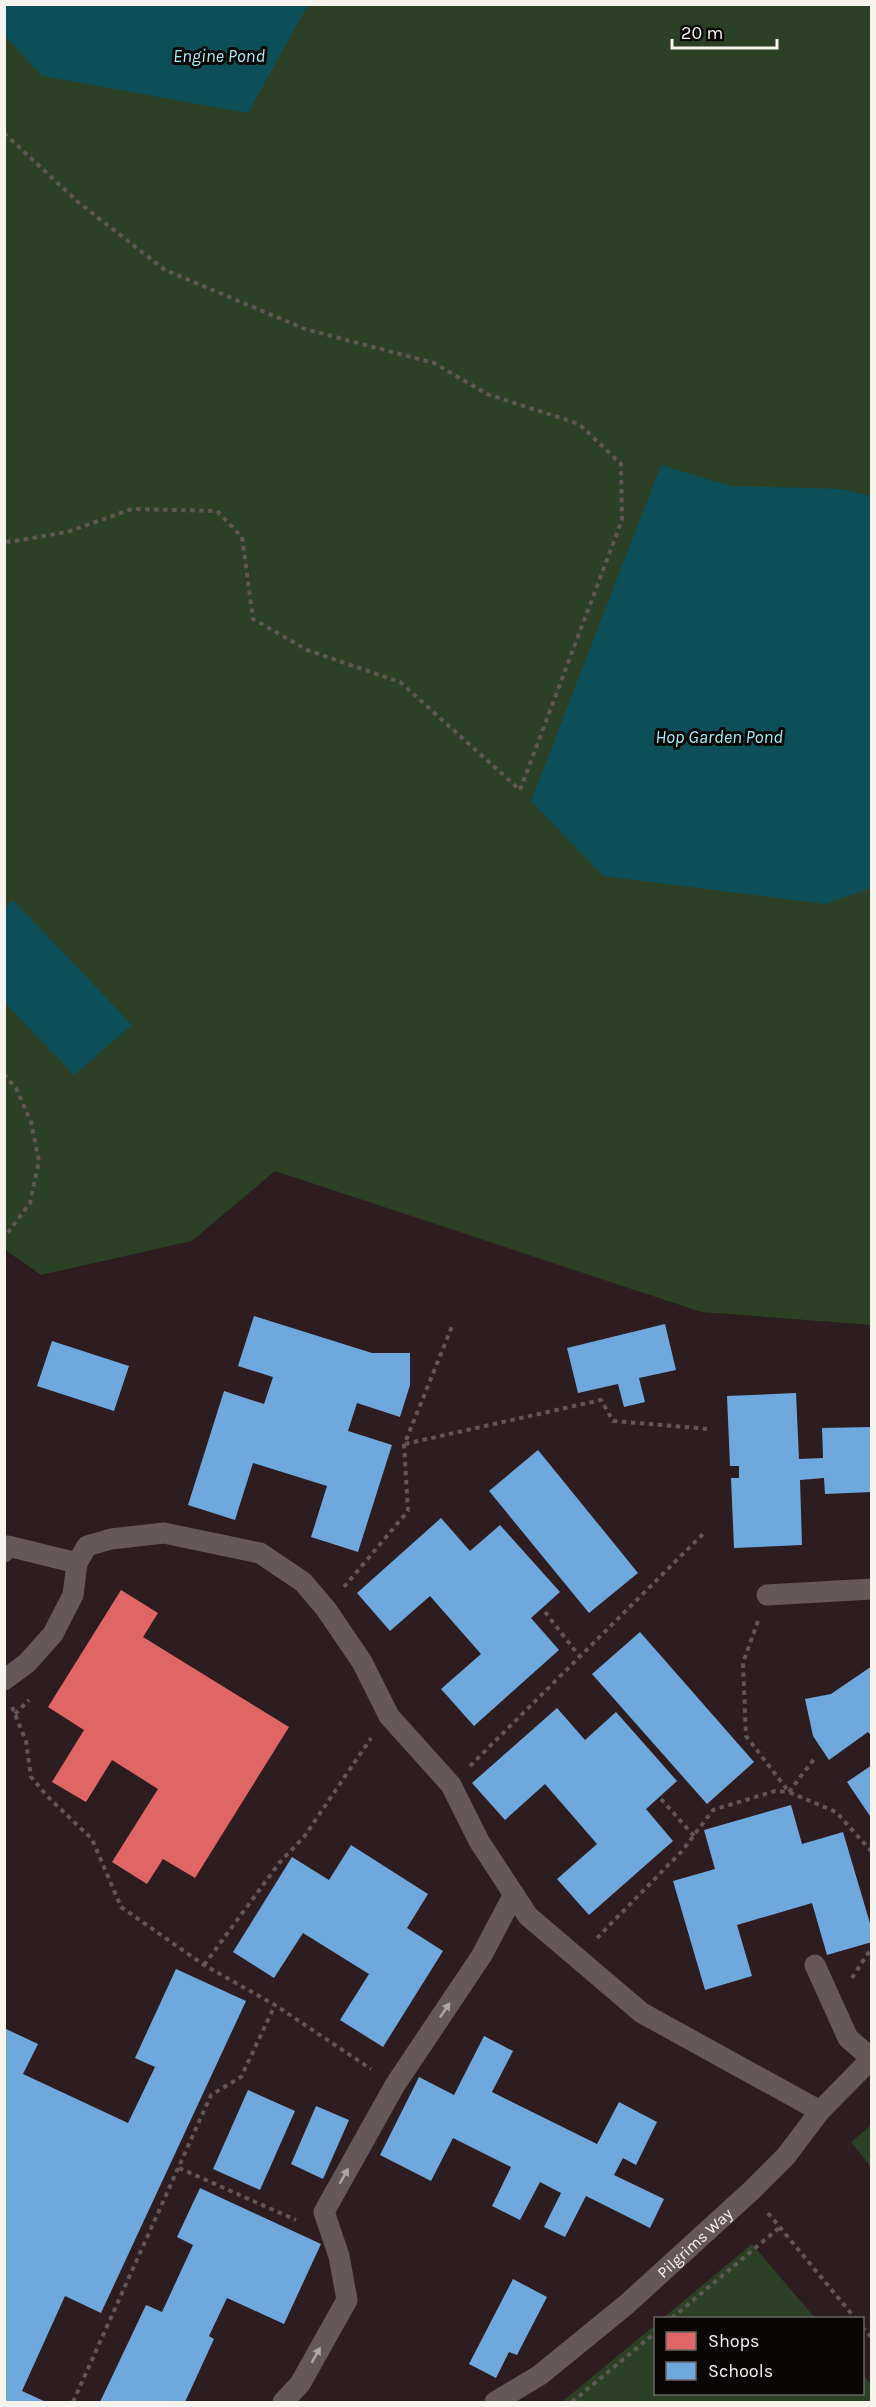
<svg xmlns="http://www.w3.org/2000/svg" width="876" height="2407" font-family="Karla,sans-serif">
<rect width="100%" height="100%" fill="#1e1a16"/>
<path fill="#2e1d20" fill-rule="evenodd" d="M275,1171L701,1312L871,1325V2402H5L4,1250L41,1275L192,1241ZM656,2318H862V2394H656Z"/>
<g fill="#2b4025">
<polygon points="4,5 871,5 871,1325 701,1312 275,1171 192,1241 41,1275 5,1250"/>
<polygon points="871,2125 871,2167 851,2142"/>
<polygon points="752,2244 815,2318 663,2318"/>
<polygon points="655,2325 656,2394 862,2394 863,2374 871,2385 871,2402 562,2402"/>
</g>
<g fill="#0c4f58">
<polygon points="5,4 308,4 308,5 248,113 42,76 5,36"/>
<polygon points="661,465 731,486 840,489 871,496 871,888 825,904 603,876 531,801"/>
<polygon points="13,900 132,1025 74,1075 5,1003 5,908"/>
</g>
<polygon fill="#e06666" points="121,1590 158,1613 143,1637 289,1727 195,1878 163,1859 147,1884 112,1862 158,1789 112,1760 86,1802 52,1782 84,1730 48,1707"/>
<g fill="#6fa8dc">
<polygon points="254,1316 372,1353 410,1353 410,1385 400,1417 357,1403 348,1431 392,1445 358,1552 311,1537 327,1486 253,1463 235,1520 188,1505 224,1391 264,1404 273,1377 238,1366"/>
<polygon points="665,1324 676,1370 639,1378 645,1402 624,1407 618,1384 578,1393 567,1348"/>
<polygon points="52,1341 129,1366 114,1411 37,1386"/>
<polygon points="796,1393 799,1459 823,1458 822,1428 872,1427 872,1492 825,1494 824,1478 800,1480 802,1545 734,1548 731,1478 739,1478 739,1466 730,1466 727,1396"/>
<polygon points="538,1450 638,1573 589,1613 489,1491"/>
<polygon points="441,1518 470,1551 500,1525 560,1592 531,1618 559,1650 474,1726 441,1689 481,1654 430,1596 390,1631 357,1593"/>
<polygon points="640,1632 754,1762 707,1804 592,1674"/>
<polygon points="872,1666 872,1737 868,1732 829,1760 813,1736 805,1699 831,1694"/>
<polygon points="557,1708 585,1740 616,1712 677,1781 646,1809 673,1841 589,1915 557,1879 597,1844 545,1784 505,1820 472,1783"/>
<polygon points="872,1765 872,1819 847,1782"/>
<polygon points="791,1805 802,1844 843,1832 872,1930 872,1942 827,1955 812,1903 737,1925 752,1976 705,1990 673,1881 715,1869 704,1830"/>
<polygon points="351,1845 428,1894 407,1928 443,1951 383,2047 340,2020 369,1974 303,1933 274,1978 233,1952 292,1857 329,1880"/>
<polygon points="176,1969 246,2001 101,2313 65,2296 22,2391 46,2402 4,2402 4,2028 38,2044 23,2074 128,2123 155,2067 135,2058"/>
<polygon points="484,2036 513,2051 492,2092 597,2144 619,2102 657,2122 636,2165 623,2158 614,2175 664,2199 650,2228 586,2196 565,2237 544,2227 561,2193 540,2182 520,2220 492,2206 511,2167 453,2138 431,2181 380,2155 419,2077 454,2095"/>
<polygon points="248,2090 295,2111 260,2190 213,2169"/>
<polygon points="316,2106 349,2120 323,2179 291,2164"/>
<polygon points="200,2188 321,2244 284,2324 227,2298 209,2336 214,2339 185,2402 100,2402 146,2305 162,2312 193,2245 177,2237"/>
<polygon points="513,2279 547,2297 517,2355 509,2352 496,2378 469,2364"/>
</g>
<g fill="none" stroke-linecap="round" stroke-linejoin="round">
<g stroke="#5f5655" stroke-width="4" stroke-dasharray="4.5 4.5" stroke-linecap="butt">
<polyline points="4,133 78,202 165,270 305,329 434,363 487,394 579,424 621,464 622,520 520,790 400,682 307,650 253,619 242,537 217,511 132,509 67,532 9,542 4,539"/>
<polyline points="4,1074 16,1088 31,1122 39,1161 30,1203 4,1238"/>
<polyline points="405,1444 601,1400 613,1421 709,1429"/>
<polyline points="344,1587 408,1511 404,1445 453,1324"/>
<polyline points="545,1612 580,1657"/>
<polyline points="758,1621 743,1663 746,1736 789,1792 836,1812 872,1852"/>
<polyline points="12,1707 26,1741 31,1777 49,1798 92,1839 121,1907 204,1965 275,2005 371,2069"/>
<polyline points="15,1714 29,1700"/>
<polyline points="470,1766 703,1534"/>
<polyline points="661,1799 694,1836"/>
<polyline points="597,1938 682,1851 713,1810 775,1791 789,1792 814,1759"/>
<polyline points="204,1965 280,1862 304,1837 371,1738"/>
<polyline points="852,1978 872,1947"/>
<polyline points="179,2168 296,2220"/>
<polyline points="768,2213 855,2318"/>
<polyline points="672,2318 779,2228"/>
<polyline points="862,2327 872,2338"/>
<polyline points="73,2402 211,2095 241,2077 275,2005"/>
<polyline points="572,2402 656,2332"/>
</g>
<g stroke="#655858" stroke-width="21">
<polyline points="4,1552 8,1546 77,1563"/>
<polyline points="767,1595 872,1589"/>
<polyline points="4,1680 27,1663 53,1634 73,1595 77,1563 87,1546 111,1539 164,1533 260,1553 303,1582 326,1609 362,1662 389,1716 451,1785 479,1841 528,1916 642,2013 820,2111"/>
<polyline points="815,1965 848,2038 871,2058"/>
<polyline points="283,2402 300,2384 347,2300 339,2256 324,2212 395,2085 482,1955 514,1894"/>
<path id="s1" d="M495,2402L540,2375L627,2304L751,2191L786,2156L820,2111L872,2058"/>
</g>
</g>
<defs><path id="oneway-solid" d="M-6-.8H1V-3.2L6.5 0L1 3.2V.8H-6Z" transform="scale(1.5)"/></defs>
<g fill="#aea6a2">
<use href="#oneway-solid" transform="translate(445 2010) rotate(-56)"/>
<use href="#oneway-solid" transform="translate(344 2176) rotate(-61)"/>
<use href="#oneway-solid" transform="translate(316 2355) rotate(-61)"/>
</g>
<g text-anchor="middle" dominant-baseline="central" stroke-width="6" stroke-linejoin="round" paint-order="stroke">
<g font-size="16" fill="#f7f3ed" stroke="#090604">
<text stroke="none"><textPath href="#s1" startOffset="256">Pilgrims Way</textPath></text>
</g>
<g font-size="18" font-style="italic" fill="#a3f0ff" stroke="#090604">
<text x="219" y="56">Engine Pond</text>
<text x="719" y="737">Hop Garden Pond</text>
</g>
</g>
<rect width="876" height="2407" fill="none" stroke="#f7f3ed" stroke-width="12"/>
<rect x="654" y="2317" width="210" height="78" fill="#090604" stroke="#686561" stroke-width="1.5"/>
<rect x="666" y="2332" width="30" height="18" fill="#e06666" stroke="#686561" stroke-width="1.5"/>
<text x="708" y="2347" font-size="18" fill="#f7f3ed">Shops</text>
<rect x="666" y="2362" width="30" height="18" fill="#6fa8dc" stroke="#686561" stroke-width="1.5"/>
<text x="708" y="2377" font-size="18" fill="#f7f3ed">Schools</text>
<path d="M672 39v9h105v-9" fill="none" stroke="#f7f3ed" stroke-width="3"/>
<text x="681" y="39" font-size="18" fill="#f7f3ed" stroke="#090604" stroke-width="4.5" paint-order="stroke">20 m</text>
</svg>
